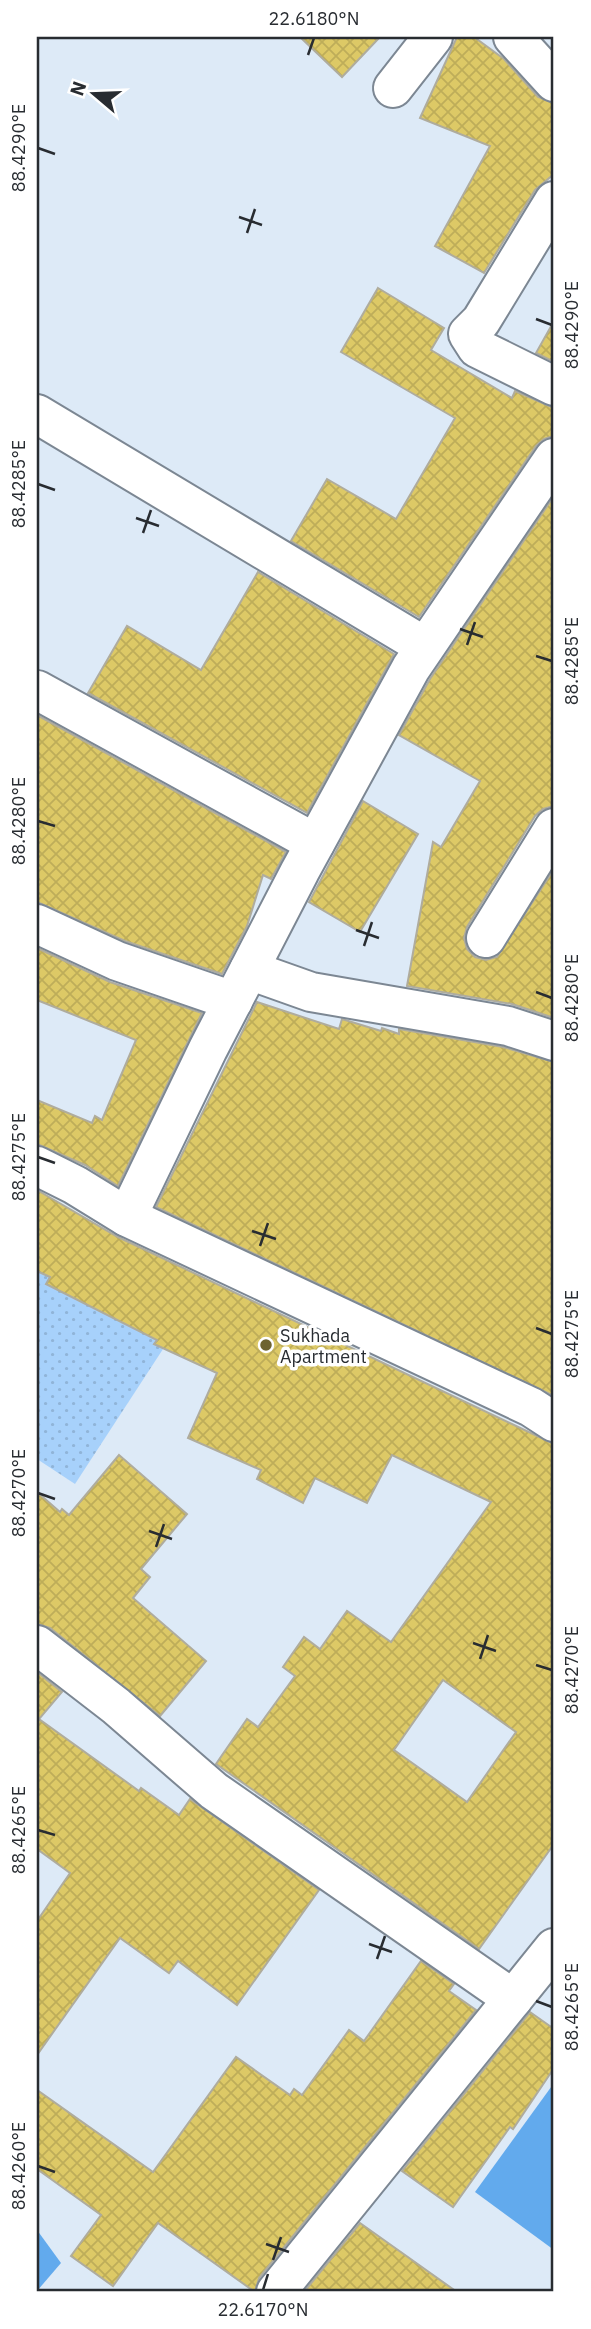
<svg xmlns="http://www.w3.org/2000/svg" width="591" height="2329" font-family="'IBM Plex Sans',sans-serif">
<defs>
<pattern id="green-dots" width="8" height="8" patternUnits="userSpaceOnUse" patternTransform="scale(1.75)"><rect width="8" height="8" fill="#a7d1fb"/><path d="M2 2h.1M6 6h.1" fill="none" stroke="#90b4d8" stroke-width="1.8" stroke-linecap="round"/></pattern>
<pattern id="building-cross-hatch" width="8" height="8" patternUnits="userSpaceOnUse" patternTransform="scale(1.75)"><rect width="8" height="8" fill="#ddc966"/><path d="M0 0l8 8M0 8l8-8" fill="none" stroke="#bead59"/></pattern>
</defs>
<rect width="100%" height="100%" fill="#ddeaf7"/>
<polygon fill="url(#green-dots)" points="37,1265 165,1346 75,1484 37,1459"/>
<g fill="#62aaed">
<polygon points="554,2083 554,2250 475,2192"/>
<polygon points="37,2230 61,2263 37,2291"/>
</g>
<g fill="url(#building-cross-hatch)" stroke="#afac9d" stroke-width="2" fill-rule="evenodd">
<polygon points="300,37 380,37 342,77"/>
<polygon points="457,37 474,37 504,59 538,97 554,103 554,174 535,190 484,273 435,246 490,146 420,118"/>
<polygon points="378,288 444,328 431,350 512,398 515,391 554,408 554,436 544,439 536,446 419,617 291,541 327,479 396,519 455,418 341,352"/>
<polygon points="554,321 554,362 536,353"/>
<polygon points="554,496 554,806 543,809 535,816 467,927 464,938 467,949 475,957 486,960 497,957 554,869 554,1018 512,1004 407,986 433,842 441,847 480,781 399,735 430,679"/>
<polygon points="258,572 394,654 307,813 88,693 127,626 201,670"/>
<polygon points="37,715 286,852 271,879 263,875 247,926 222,974 125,941 37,902"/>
<polygon points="363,801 418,834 360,932 309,902"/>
<polygon points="37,948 110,982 202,1013 118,1186 85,1165 37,1144 37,1100 92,1123 95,1116 102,1120 136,1040 37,1000"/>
<polygon points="257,1002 339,1029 342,1019 381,1031 382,1028 399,1034 399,1029 503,1047 554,1062 554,1396 156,1207"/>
<path d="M37,1190L118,1237L554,1444V1844L479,1949L216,1764L247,1719L258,1727L295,1676L283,1667L304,1637L320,1649L347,1611L391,1642L491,1502L392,1455L367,1503L315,1478L303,1503L257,1479L261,1470L188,1438L217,1373L154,1344L157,1340L46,1284L50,1277L37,1271ZM443,1680L516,1732L467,1802L394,1750Z"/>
<polygon points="119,1455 187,1514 141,1569 150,1577 133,1598 206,1661 160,1716 50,1628 37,1624 37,1492 60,1512 62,1509 69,1515"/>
<polygon points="37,1672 62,1692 39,1719 139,1791 141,1788 179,1815 190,1799 319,1890 237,2005 178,1961 169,1973 120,1938 37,2055 37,1921 70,1873 37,1849"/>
<polygon points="421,1961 454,1984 449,1991 476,2010 259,2278 255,2292 158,2223 113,2286 71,2256 101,2215 37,2169 37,2090 153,2172 236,2057 290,2095 294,2089 302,2095 349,2030 364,2041"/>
<polygon points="530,2012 554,2029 554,2068 513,2129 510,2127 453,2207 402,2171"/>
<polygon points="360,2223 457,2292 304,2292"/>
</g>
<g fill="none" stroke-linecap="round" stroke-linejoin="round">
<defs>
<g id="minor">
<polyline points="513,37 554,82"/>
<polyline points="393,88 433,37"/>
<polyline points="554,201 481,321 468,334 477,348 554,386"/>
<polyline points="37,414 424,646"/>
<polyline points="37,690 315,843"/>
<polyline points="37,924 117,961 233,1001"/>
<polyline points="486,938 554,828"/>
<polyline points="249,970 311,992 508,1026 554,1041"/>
<polyline points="37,1166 75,1185 127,1217 531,1407 554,1422"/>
<polyline points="127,1217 208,1049 300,871 411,668 554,458"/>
<polyline points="37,1645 116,1706 214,1791 513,1999"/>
<polyline points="276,2292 554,1948"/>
</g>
</defs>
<use href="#minor" stroke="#7c8793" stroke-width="42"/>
<use href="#minor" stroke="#fff" stroke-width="38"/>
</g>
<path fill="none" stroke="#282c31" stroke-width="2.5" d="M308,55L314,38M38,148L55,154M239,217L262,225M247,233L255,209M536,319L552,325M38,484L55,490M136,518L159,526M143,533L151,510M460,629L483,637M467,645L475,622M536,656L552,661M38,821L55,826M356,930L379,938M364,946L372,922M536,992L552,998M38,1157L55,1163M252,1231L276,1239M260,1246L268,1223M536,1328L552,1334M38,1493L55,1499M149,1531L172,1539M156,1547L164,1524M473,1643L496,1651M480,1659L488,1635M536,1665L552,1670M38,1830L55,1835M369,1944L392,1952M377,1959L385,1936M536,2001L552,2007M38,2166L55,2172M266,2244L289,2252M273,2260L281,2237M263,2290L268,2274"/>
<circle fill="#6d6330" stroke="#fff" stroke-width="2.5" cx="266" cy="1345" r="7"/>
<g text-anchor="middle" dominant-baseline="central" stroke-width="7" stroke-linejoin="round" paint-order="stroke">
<g font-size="18" fill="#282c31" stroke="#fff" text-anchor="start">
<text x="280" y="1335">Sukhada<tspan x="280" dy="21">Apartment</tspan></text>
</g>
</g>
<rect width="591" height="2329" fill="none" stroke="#ffffff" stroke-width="77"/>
<g transform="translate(94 94) rotate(289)" stroke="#ffffff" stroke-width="5" paint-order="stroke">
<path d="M0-5L12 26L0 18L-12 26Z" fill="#282c31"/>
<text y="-10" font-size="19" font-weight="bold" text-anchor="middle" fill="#282c31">N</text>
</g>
<rect x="38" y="38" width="514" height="2252" fill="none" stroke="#282c31" stroke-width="2.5"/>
<g font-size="18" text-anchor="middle" fill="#282c31">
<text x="314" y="25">22.6180°N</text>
<text transform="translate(19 148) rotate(-90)" y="6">88.4290°E</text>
<text transform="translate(572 325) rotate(-90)" y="6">88.4290°E</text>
<text transform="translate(19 484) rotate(-90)" y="6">88.4285°E</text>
<text transform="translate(572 661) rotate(-90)" y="6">88.4285°E</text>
<text transform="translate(19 821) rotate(-90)" y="6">88.4280°E</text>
<text transform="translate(572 998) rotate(-90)" y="6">88.4280°E</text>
<text transform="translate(19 1157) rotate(-90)" y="6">88.4275°E</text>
<text transform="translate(572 1334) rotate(-90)" y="6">88.4275°E</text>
<text transform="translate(19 1493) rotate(-90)" y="6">88.4270°E</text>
<text transform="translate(572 1670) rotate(-90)" y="6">88.4270°E</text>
<text transform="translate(19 1830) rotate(-90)" y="6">88.4265°E</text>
<text transform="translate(572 2007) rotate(-90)" y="6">88.4265°E</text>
<text transform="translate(19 2166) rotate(-90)" y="6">88.4260°E</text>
<text x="263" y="2316">22.6170°N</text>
</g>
</svg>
